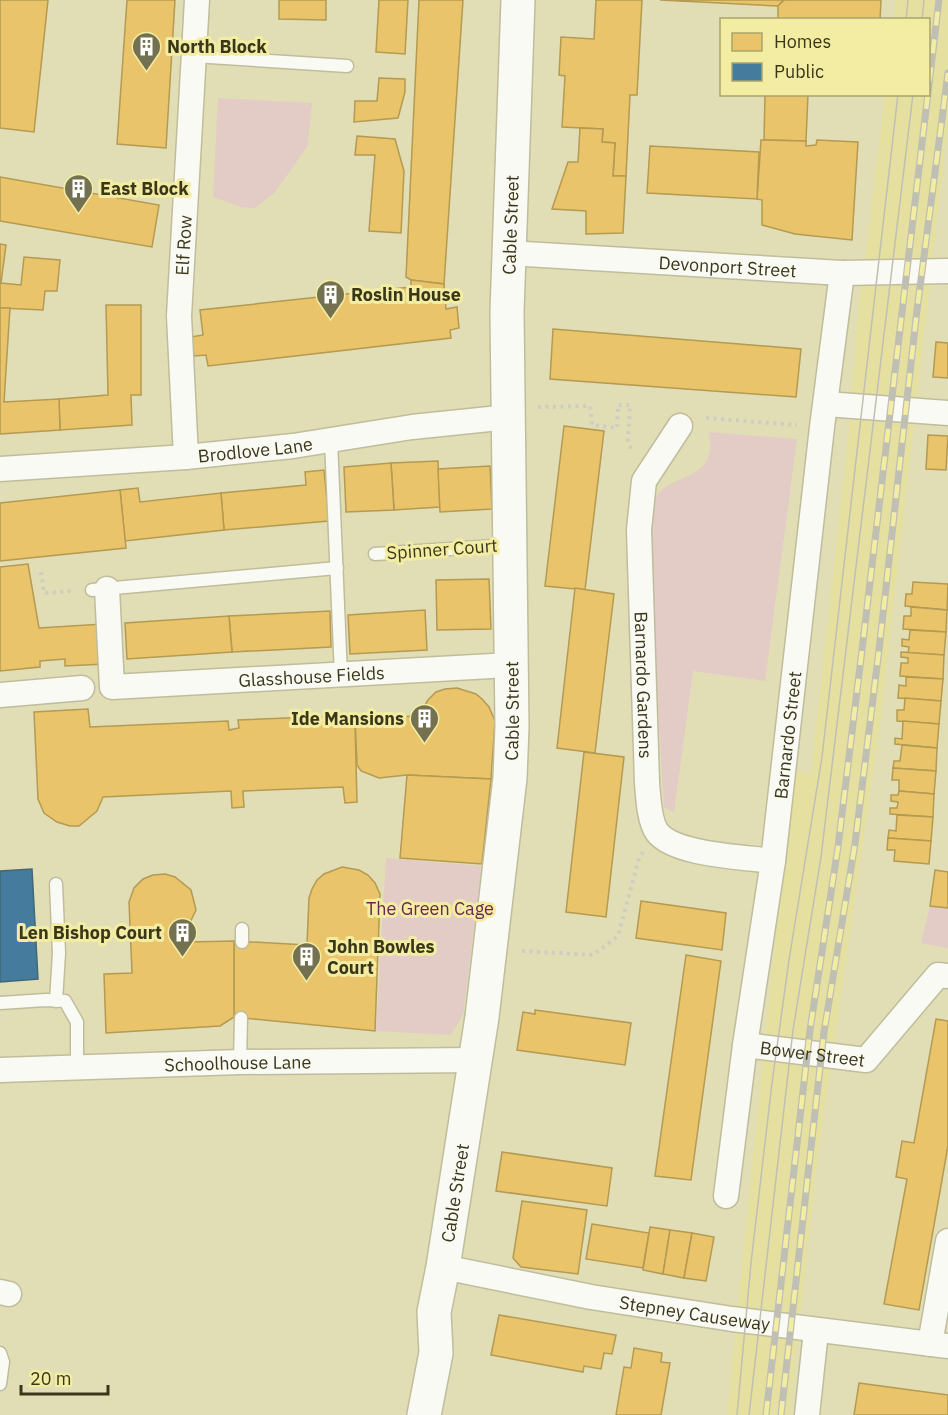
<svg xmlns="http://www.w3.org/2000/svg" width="948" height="1415" font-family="'IBM Plex Sans',sans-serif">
<rect width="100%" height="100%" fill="#e1deb5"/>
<polygon fill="#e5e0a0" points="896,0 948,0 948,122 880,725 819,1147 789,1415 727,1415 792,771 811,774 849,431 857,326 885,95 928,94 928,20 894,19"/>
<g fill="#e3cbc6">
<polygon points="218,98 312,103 307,147 275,192 255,208 241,207 213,197"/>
<path d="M709,432L797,439L765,681L693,671L674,812L664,807L646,513C652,503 657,492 667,486C694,471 715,472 709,432Z"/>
<polygon points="386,858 482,866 463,1015 451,1035 376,1031"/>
<polygon points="930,906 948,908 948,948 921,943"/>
</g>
<g fill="#e9c46a" stroke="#b49a52" stroke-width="1.5">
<polygon points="0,0 48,0 34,132 0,128"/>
<polygon points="127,0 175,0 166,148 117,144"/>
<polygon points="279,0 326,0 326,20 279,19"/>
<polygon points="379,0 408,0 405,54 376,52"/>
<polygon points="419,0 463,0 444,284 411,280 406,277"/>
<polygon points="596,0 642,0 637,95 630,95 626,176 613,176 615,143 602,142 603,129 562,127 565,76 559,75 561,37 594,39"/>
<polygon points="660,0 784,0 778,6"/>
<polygon points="881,0 880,20 778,20 778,6 784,0"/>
<polygon points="379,78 405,79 405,92 398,118 354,122 355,101 377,101"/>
<polygon points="765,94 808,94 806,141 764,140"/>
<polygon points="580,128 603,129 602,142 615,143 613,176 626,176 623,233 586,234 586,211 552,209 568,162 578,162"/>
<polygon points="357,136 395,139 404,171 401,233 369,231 375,155 355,155"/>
<polygon points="761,140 806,141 806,146 816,145 817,140 858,142 852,240 795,234 762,225 762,200 757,199"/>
<polygon points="650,146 759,152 757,199 647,193"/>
<polygon points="0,177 159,205 152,247 0,221"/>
<polygon points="0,244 6,245 1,283 21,285 24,257 60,260 57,291 45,291 43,310 0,308"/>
<polygon points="411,280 444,284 446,309 457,307 459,328 450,330 451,338 208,366 206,355 194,356 191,337 203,335 200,310 411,287"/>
<polygon points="106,305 141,305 141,395 131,395 132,425 60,430 59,399 108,395"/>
<polygon points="0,308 10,308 4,402 59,399 60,430 0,434"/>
<polygon points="553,329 801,349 796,397 550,379"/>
<polygon points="936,342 948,343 948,378 933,377"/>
<polygon points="564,426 604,431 585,590 545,586"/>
<polygon points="928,435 948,436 946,470 926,469"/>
<polygon points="438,461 440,507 394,510 391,463"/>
<polygon points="391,463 394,510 346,512 344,467"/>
<polygon points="490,466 492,509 440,512 438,469"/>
<polygon points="324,470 329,521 224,530 221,493 306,485 305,472"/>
<polygon points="138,488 140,502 221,493 224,530 125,541 120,490"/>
<polygon points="120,490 126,548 0,561 0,503"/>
<polygon points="28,564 39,628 103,624 105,664 65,666 65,659 40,661 40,667 0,671 0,567"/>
<polygon points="489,579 491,629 437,630 436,580"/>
<polygon points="913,582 948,584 947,610 905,606 906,594 912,594"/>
<polygon points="575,588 614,594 595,753 557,748"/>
<polygon points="911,607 947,610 946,632 903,629 904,616 911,616"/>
<polygon points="425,610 427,650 350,654 348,615"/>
<polygon points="330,611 331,647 232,652 229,616"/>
<polygon points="229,616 232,652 127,659 125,623"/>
<polygon points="910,630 946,632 944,655 908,653 909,647 902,646 902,639 909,640"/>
<polygon points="901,652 944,655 943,679 900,676 901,663 908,663 908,658 901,657"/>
<polygon points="906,677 943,679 941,701 898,698 899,685 906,686"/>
<polygon points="457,688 476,694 482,699 489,707 495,721 491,779 407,775 379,778 361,771 357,765 355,718 418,716 428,700 436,692 445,689"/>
<polygon points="905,698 941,701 939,724 897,721 897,710 904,710"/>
<polygon points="88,709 90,727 228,721 229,730 239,728 238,720 339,716 340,725 355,724 357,802 345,803 343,787 243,791 244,807 232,808 231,791 103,797 97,811 79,826 70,826 57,822 44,813 38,799 34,712"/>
<polygon points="903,721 939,724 937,748 895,744 895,738 902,739"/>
<polygon points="902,745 937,748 936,771 893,768 894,761 900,761"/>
<polygon points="584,752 624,757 606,917 566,912"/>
<polygon points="893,768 936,771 934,794 899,791 899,780 892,780"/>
<polygon points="407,775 491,779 482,864 400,858"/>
<polygon points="899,791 934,794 933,817 890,814 890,808 897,808 898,802 891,801 891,795 898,795"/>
<polygon points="897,815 933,817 931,841 888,838 889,830 896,831"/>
<polygon points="888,838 931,841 929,864 894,861 895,850 887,850"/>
<polygon points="342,867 359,870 368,875 375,883 380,894 375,1031 234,1017 234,941 307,945 309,898 312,889 317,880 324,874"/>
<polygon points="935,870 948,872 948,908 930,906"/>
<polygon points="165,874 175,877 191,890 196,910 187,929 187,942 234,941 234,1017 220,1026 106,1033 104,974 132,973 129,902 134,888 143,879 153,875"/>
<polygon points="641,901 726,913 722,950 636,938"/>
<polygon points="686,955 721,961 691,1180 655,1176"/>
<polygon points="535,1010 631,1023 625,1065 517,1050 523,1012 535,1014"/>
<polygon points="936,1019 948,1021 948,1146 919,1310 884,1304 907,1179 896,1177 902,1141 914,1143"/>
<polygon points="502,1152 612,1168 607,1206 496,1191"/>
<polygon points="522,1201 587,1210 578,1274 521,1267 513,1258"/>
<polygon points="592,1224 649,1233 643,1268 586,1259"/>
<polygon points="650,1227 670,1230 663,1274 643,1270"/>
<polygon points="670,1230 692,1233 684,1278 663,1274"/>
<polygon points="692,1233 714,1237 706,1281 684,1278"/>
<polygon points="499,1315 616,1335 612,1354 604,1353 601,1369 584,1366 583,1372 491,1355"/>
<polygon points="634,1348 662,1353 661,1362 670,1363 661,1415 616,1415 624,1367 631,1368"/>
<polygon points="859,1383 948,1395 948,1415 854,1415"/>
</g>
<polygon fill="#457b9d" stroke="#426775" stroke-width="1.5" points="32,869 38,979 0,982 0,871"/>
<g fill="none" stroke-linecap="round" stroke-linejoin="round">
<defs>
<g id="service">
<polyline points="194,56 347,66"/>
<polyline points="331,440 341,676"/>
<polyline points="375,554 509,545"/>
<polyline points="92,590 337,568"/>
<polyline points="56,884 59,953 56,1001"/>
<polyline points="242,942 242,929"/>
<polyline points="0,1003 46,1000 65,1001 77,1022 77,1067"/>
<polyline points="240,1062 241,1018"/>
<polyline points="0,1353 3,1362 0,1384"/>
</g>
<g id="minor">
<path id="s1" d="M508,253L842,273L948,271"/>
<polyline points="826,404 948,413"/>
<path id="s2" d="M680,426L644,481L639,530L647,782C648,795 649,821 657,832C674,855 744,857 773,861"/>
<path id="s3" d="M186,457L179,316L197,0"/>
<path id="s4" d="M0,469L186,457L293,446L412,427L509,417"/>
<path id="s5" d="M107,589L112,687L511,665"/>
<polyline points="0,695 82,688"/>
<path id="s6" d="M745,1045L866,1060L938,975L948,976"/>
<path id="s7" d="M0,1070L240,1062L475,1060"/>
<path id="s8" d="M726,1196L745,1045L773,861L822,427L842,273"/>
<path id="s9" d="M443,1267L591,1297L732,1319L948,1346"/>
<polyline points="0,1292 9,1294"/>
<polyline points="930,1344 948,1241"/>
<polyline points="807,1415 816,1331"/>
</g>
<g id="secondary">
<path id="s10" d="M424,1415L436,1353L434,1312L443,1267L482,1017L510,778L512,727L507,312L518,0"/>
</g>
</defs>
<use href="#service" stroke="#bfbd9c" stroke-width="15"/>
<use href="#minor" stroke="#bfbd9c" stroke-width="27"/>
<use href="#secondary" stroke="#bfbd9c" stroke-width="36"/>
<g stroke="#cecdc1" stroke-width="4" stroke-dasharray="3 4.5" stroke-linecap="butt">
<polyline points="538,407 590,406 592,425 617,428 618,405 630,405 628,440 632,452"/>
<polyline points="706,418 797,425"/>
<polyline points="41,572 44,593 73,591"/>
<polyline points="522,951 593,955 618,936 639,858 643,852"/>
</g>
<use href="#service" stroke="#fafaf4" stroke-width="12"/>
<use href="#minor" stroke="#fafaf4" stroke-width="24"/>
<use href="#secondary" stroke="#fafaf4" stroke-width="33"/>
<g stroke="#bfbfb4" stroke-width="1.5">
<polyline points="906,20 908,0"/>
<polyline points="922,20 924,0"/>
<polyline points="737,1415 751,1263 772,1083 789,960 822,757 898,94"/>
<polyline points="749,1415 793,1030 821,857 913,94"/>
</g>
<defs>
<g id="rail">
<polyline points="766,1415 810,1030 838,847 862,650 939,0"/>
<polyline points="781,1415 824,1032 855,844 879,650 917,310 948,73"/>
</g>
</defs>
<use href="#rail" stroke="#bfbfb4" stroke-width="7"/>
<use href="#rail" stroke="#f3eda3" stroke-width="4.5" stroke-dasharray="14" stroke-linecap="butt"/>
</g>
<defs>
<symbol id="building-pin" viewBox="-11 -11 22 30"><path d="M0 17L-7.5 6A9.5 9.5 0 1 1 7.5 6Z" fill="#747150" stroke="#f3eda3"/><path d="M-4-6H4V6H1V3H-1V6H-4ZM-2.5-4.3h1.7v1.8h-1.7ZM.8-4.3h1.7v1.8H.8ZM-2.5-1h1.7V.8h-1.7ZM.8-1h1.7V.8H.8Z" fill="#fff"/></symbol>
</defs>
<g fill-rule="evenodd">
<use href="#building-pin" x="130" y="30" width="33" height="45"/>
<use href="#building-pin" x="62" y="172" width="33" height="45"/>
<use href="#building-pin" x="314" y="278" width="33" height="45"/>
<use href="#building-pin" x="408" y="702" width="33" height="45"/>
<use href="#building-pin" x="166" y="916" width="33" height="45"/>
<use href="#building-pin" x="290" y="940" width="33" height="45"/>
</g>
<g text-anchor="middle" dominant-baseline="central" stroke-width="6" stroke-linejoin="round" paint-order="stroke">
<g font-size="18" font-weight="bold" fill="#3a3719" stroke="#f3eda3" text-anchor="start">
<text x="167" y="46">North Block</text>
<text x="100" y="188">East Block</text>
<text x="351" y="294">Roslin House</text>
<text x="404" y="718" text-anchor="end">Ide Mansions</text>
<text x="162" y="932" text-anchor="end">Len Bishop Court</text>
<text x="327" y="946">John Bowles<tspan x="327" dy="21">Court</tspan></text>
</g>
<g font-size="18" fill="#3a3719" stroke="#f3eda3">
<text stroke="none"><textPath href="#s10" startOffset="1197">Cable Street</textPath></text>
<text stroke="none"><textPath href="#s3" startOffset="212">Elf Row</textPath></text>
<text stroke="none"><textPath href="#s1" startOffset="220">Devonport Street</textPath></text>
<text stroke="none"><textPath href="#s4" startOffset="256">Brodlove Lane</textPath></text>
<text transform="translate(442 549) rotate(-4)">Spinner Court</text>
<text stroke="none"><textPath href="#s5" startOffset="298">Glasshouse Fields</textPath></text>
<text stroke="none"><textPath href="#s2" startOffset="270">Barnardo Gardens</textPath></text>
<text stroke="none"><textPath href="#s10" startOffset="711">Cable Street</textPath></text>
<text stroke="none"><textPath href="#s8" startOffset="465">Barnardo Street</textPath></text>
<text stroke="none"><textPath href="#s6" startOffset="68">Bower Street</textPath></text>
<text stroke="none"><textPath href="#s7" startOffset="238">Schoolhouse Lane</textPath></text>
<text stroke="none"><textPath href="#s10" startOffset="225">Cable Street</textPath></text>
<text stroke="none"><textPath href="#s9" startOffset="256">Stepney Causeway</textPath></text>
</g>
<g font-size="18" fill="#6a2652" stroke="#f3eda3">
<text x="430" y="908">The Green Cage</text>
</g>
</g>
<rect x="720" y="18" width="210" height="78" fill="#f3eda3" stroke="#a9a46c" stroke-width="1.5"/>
<rect x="732" y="33" width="30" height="18" fill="#e9c46a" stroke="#a9a46c" stroke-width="1.5"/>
<text x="774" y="48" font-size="18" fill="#3a3719">Homes</text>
<rect x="732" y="63" width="30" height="18" fill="#457b9d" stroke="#a9a46c" stroke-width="1.5"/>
<text x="774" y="78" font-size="18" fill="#3a3719">Public</text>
<path d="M21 1385v9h87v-9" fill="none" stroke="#3a3719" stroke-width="3"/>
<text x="30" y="1385" font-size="18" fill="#3a3719" stroke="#f3eda3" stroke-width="4.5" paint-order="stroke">20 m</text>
</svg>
